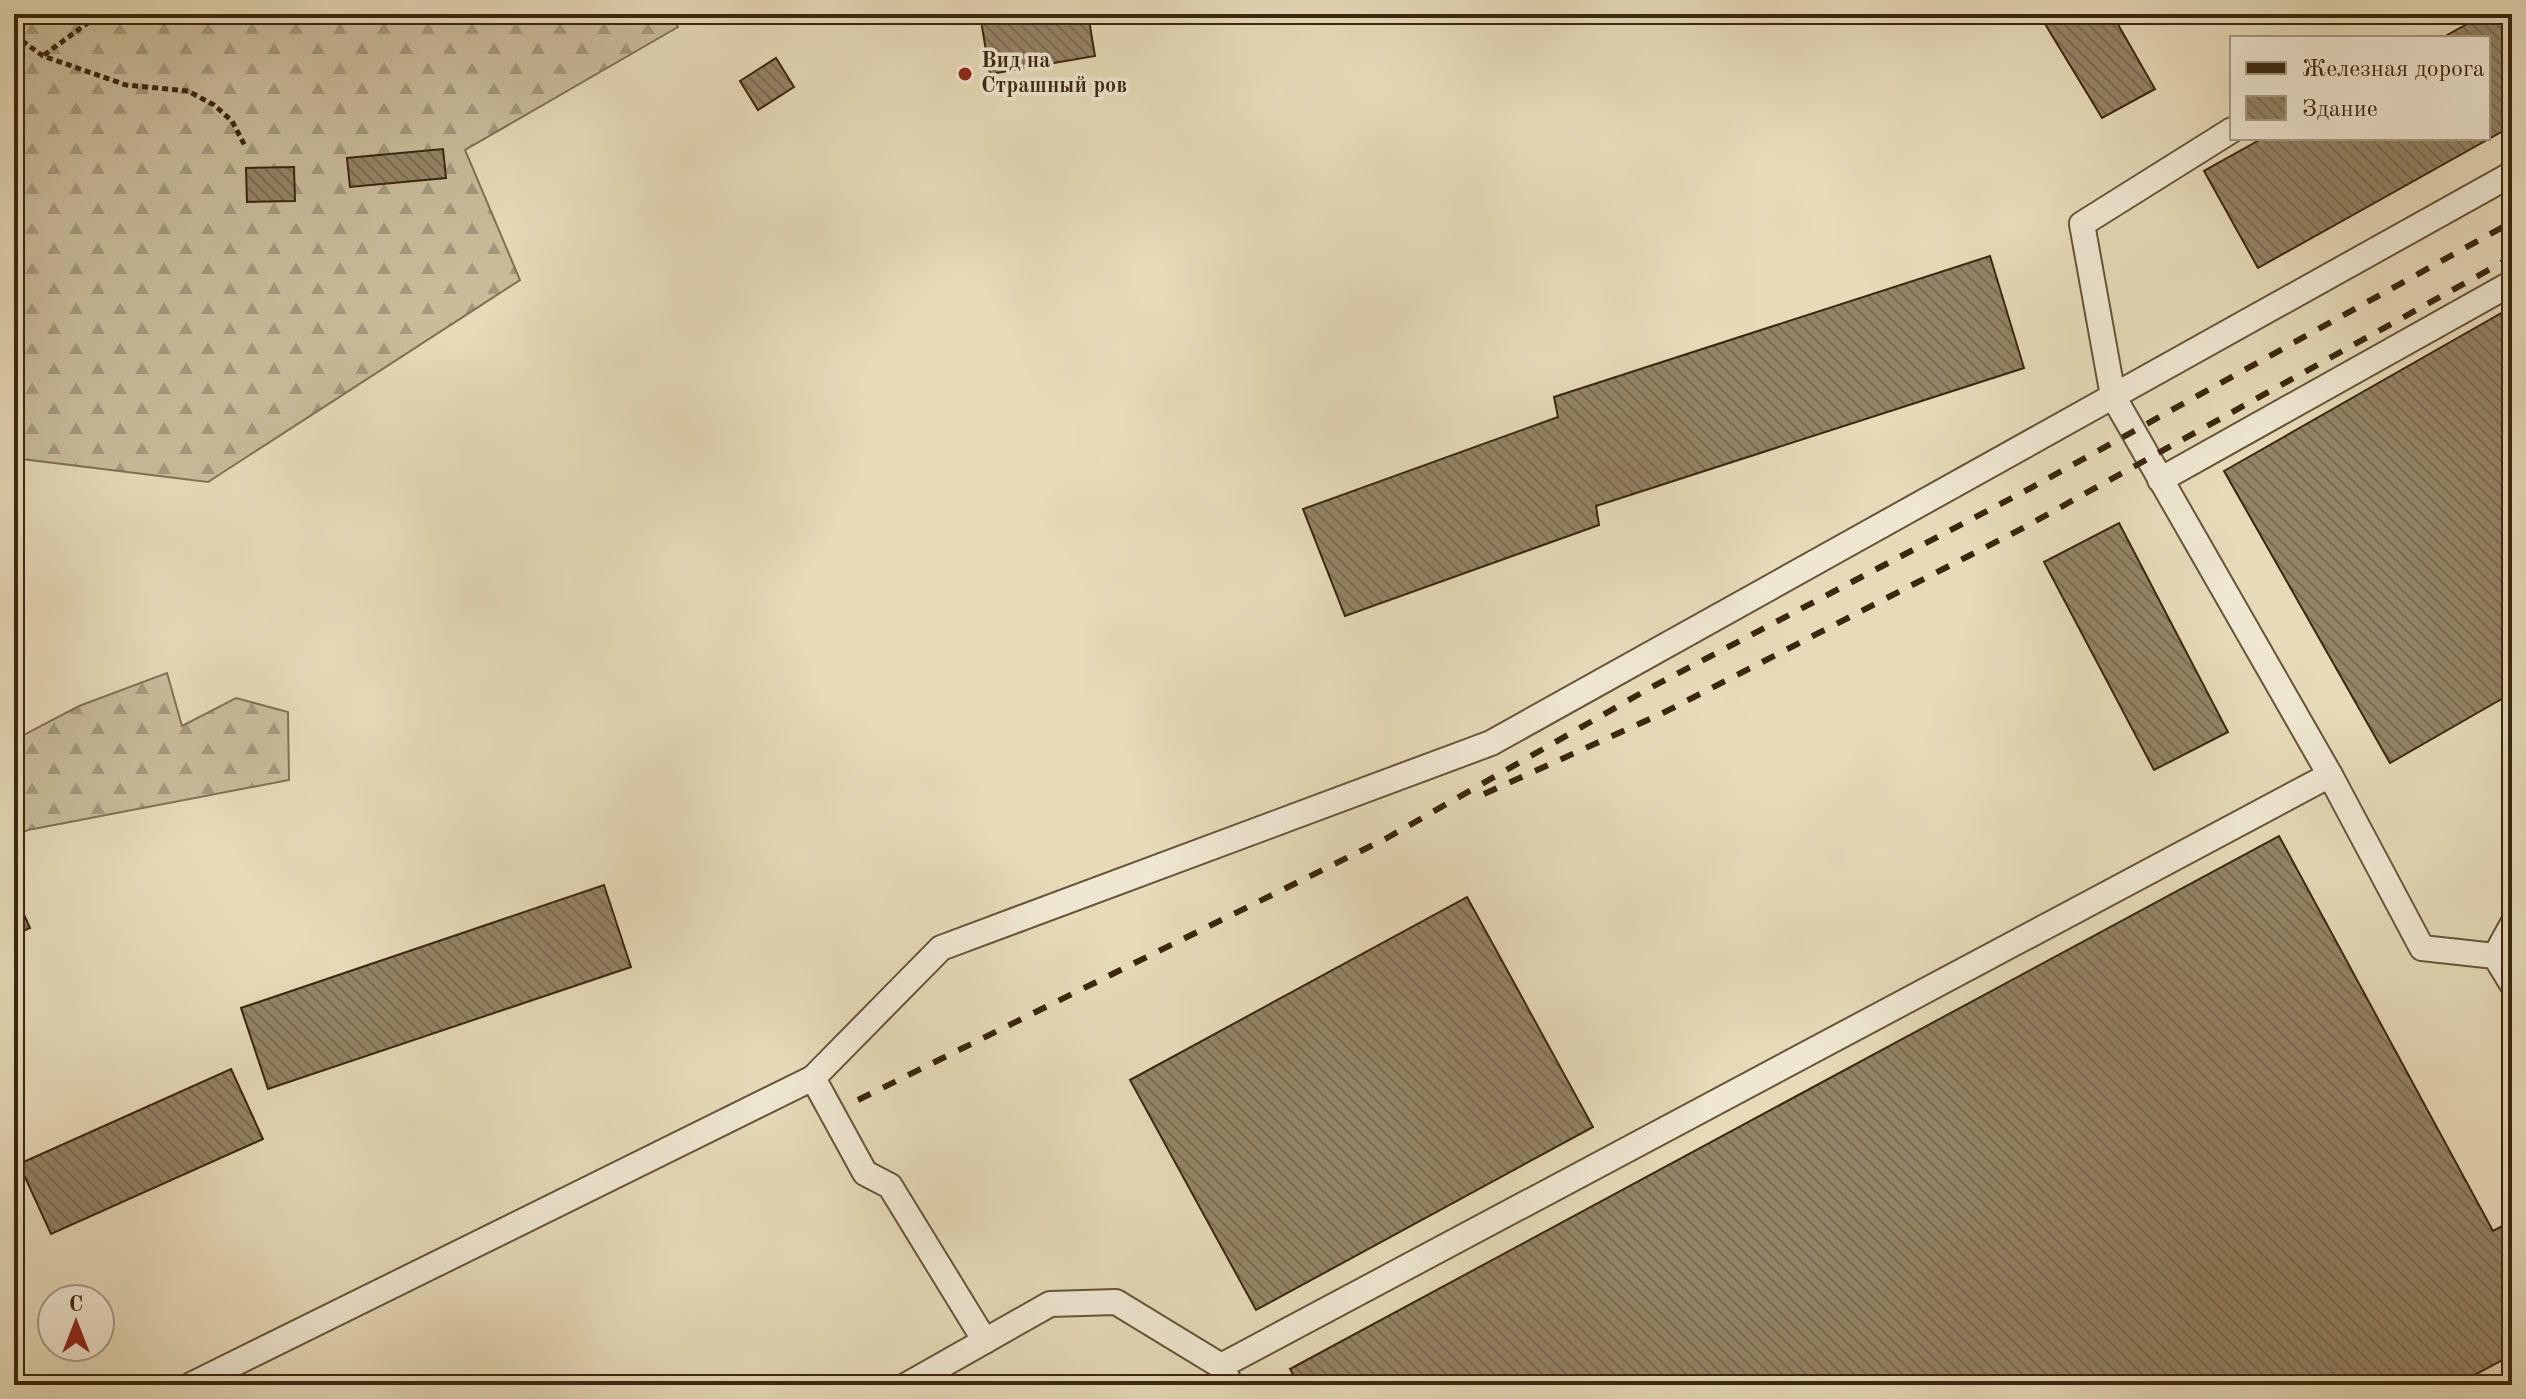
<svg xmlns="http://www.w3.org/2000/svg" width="2526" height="1399" font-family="'Old Standard TT',serif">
<defs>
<pattern id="forest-firs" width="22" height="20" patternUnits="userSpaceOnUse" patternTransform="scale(2)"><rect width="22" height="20" fill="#c9bc9b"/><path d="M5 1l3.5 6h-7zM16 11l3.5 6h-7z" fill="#a4997d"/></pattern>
<pattern id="building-back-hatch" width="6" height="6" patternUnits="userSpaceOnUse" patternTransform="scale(2)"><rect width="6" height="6" fill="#948466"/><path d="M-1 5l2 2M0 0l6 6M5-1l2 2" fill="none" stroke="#7a6c52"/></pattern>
</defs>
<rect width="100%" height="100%" fill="#e6dab8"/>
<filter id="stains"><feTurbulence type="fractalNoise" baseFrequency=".0025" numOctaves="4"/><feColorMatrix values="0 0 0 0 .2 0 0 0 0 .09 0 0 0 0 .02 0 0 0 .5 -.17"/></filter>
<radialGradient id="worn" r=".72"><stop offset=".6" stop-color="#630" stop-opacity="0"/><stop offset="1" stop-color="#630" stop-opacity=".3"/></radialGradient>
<g fill="url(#forest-firs)" stroke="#827254" stroke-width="2">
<polygon points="14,14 670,14 678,27 465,150 520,280 208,482 14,458"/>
<polygon points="167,673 182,726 236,698 288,712 289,780 28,830 14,836 14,740 79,706"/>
</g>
<g fill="url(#building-back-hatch)" stroke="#3b270e" stroke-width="2">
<polygon points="988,14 1088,14 1095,56 990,74 980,15"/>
<polygon points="2039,14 2112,14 2155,89 2102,118"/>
<polygon points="2485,14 2512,14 2512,126 2258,268 2204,171 2263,138 2488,138 2488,38 2442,38"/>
<polygon points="776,58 794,87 758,110 740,81"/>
<polygon points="443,149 446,178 350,187 347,158"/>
<polygon points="294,167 295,201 247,202 246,168"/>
<polygon points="1990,256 2024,368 1596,506 1599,525 1345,616 1303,509 1558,417 1554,397"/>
<polygon points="2512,307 2512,693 2390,763 2224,471"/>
<polygon points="2119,523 2228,732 2154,770 2044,562"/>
<polygon points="2279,836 2493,1231 2512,1221 2512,1355 2456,1385 1299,1385 1290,1369"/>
<polygon points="604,885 631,967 268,1089 241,1008"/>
<polygon points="14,892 30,928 14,935"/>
<polygon points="1467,897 1593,1127 1256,1310 1130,1080"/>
<polygon points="231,1069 263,1139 51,1234 19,1164"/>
</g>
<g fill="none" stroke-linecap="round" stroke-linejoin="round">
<defs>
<g id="service">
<polyline points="2232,130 2082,224 2113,396 2330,775 2422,948 2495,956 2512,984"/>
<polyline points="2160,480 2512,283"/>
<polyline points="2495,956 2512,925"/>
<polyline points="813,1078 865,1173 890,1186 985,1341"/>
<polyline points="1221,1366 2330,775"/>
<polyline points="191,1385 813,1078 941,948 1491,743 2512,174"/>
<polyline points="907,1385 1050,1304 1116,1302 1221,1366 1231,1385"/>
</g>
</defs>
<use href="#service" stroke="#665438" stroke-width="28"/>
<g stroke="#3b270e" stroke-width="5" stroke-dasharray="6 4" stroke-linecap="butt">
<polyline points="14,35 43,56 126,85 188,91 214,105 232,121 245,146"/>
<polyline points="44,55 100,14"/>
</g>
<use href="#service" stroke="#efe7d1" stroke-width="24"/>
<g stroke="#3b270e" stroke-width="6" stroke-dasharray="14 14" stroke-linecap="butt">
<polyline points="1484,794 1661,714 2023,528 2512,257"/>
<polyline points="858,1100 1387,838 1650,688 2029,489 2512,222"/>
</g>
</g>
<circle fill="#8f2418" stroke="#efe7d1" stroke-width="3" cx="965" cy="74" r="8"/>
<g text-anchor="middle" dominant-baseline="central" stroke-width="7" stroke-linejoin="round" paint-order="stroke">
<g font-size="22" font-weight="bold" fill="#3b270e" stroke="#efe7d1" text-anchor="start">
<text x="981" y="61">Вид на<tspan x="981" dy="25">Страшный ров</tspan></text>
</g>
</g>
<rect width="2526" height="1399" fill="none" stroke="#e6dab8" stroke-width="48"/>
<rect x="16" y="16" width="2494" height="1367" fill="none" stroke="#3b270e" stroke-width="4"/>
<rect x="24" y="24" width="2478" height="1351" fill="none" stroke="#3b270e" stroke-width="2"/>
<rect x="2230" y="36" width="260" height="104" fill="#efe7d1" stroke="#a79a83" stroke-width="2"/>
<rect x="2246" y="62" width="40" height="12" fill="#3b270e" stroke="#a79a83" stroke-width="2"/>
<text x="2302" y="76" font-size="24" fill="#3b270e">Железная дорога</text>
<rect x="2246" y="96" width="40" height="24" fill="url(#building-back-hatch)" stroke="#a79a83" stroke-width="2"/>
<text x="2302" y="116" font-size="24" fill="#3b270e">Здание</text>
<g transform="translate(76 1323)"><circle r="38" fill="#efe7d1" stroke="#a79a83" stroke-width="2"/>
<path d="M0-6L14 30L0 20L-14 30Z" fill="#8f2418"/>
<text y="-12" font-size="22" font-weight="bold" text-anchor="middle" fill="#3b270e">С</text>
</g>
<rect width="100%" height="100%" filter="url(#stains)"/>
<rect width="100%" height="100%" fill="url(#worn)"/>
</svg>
